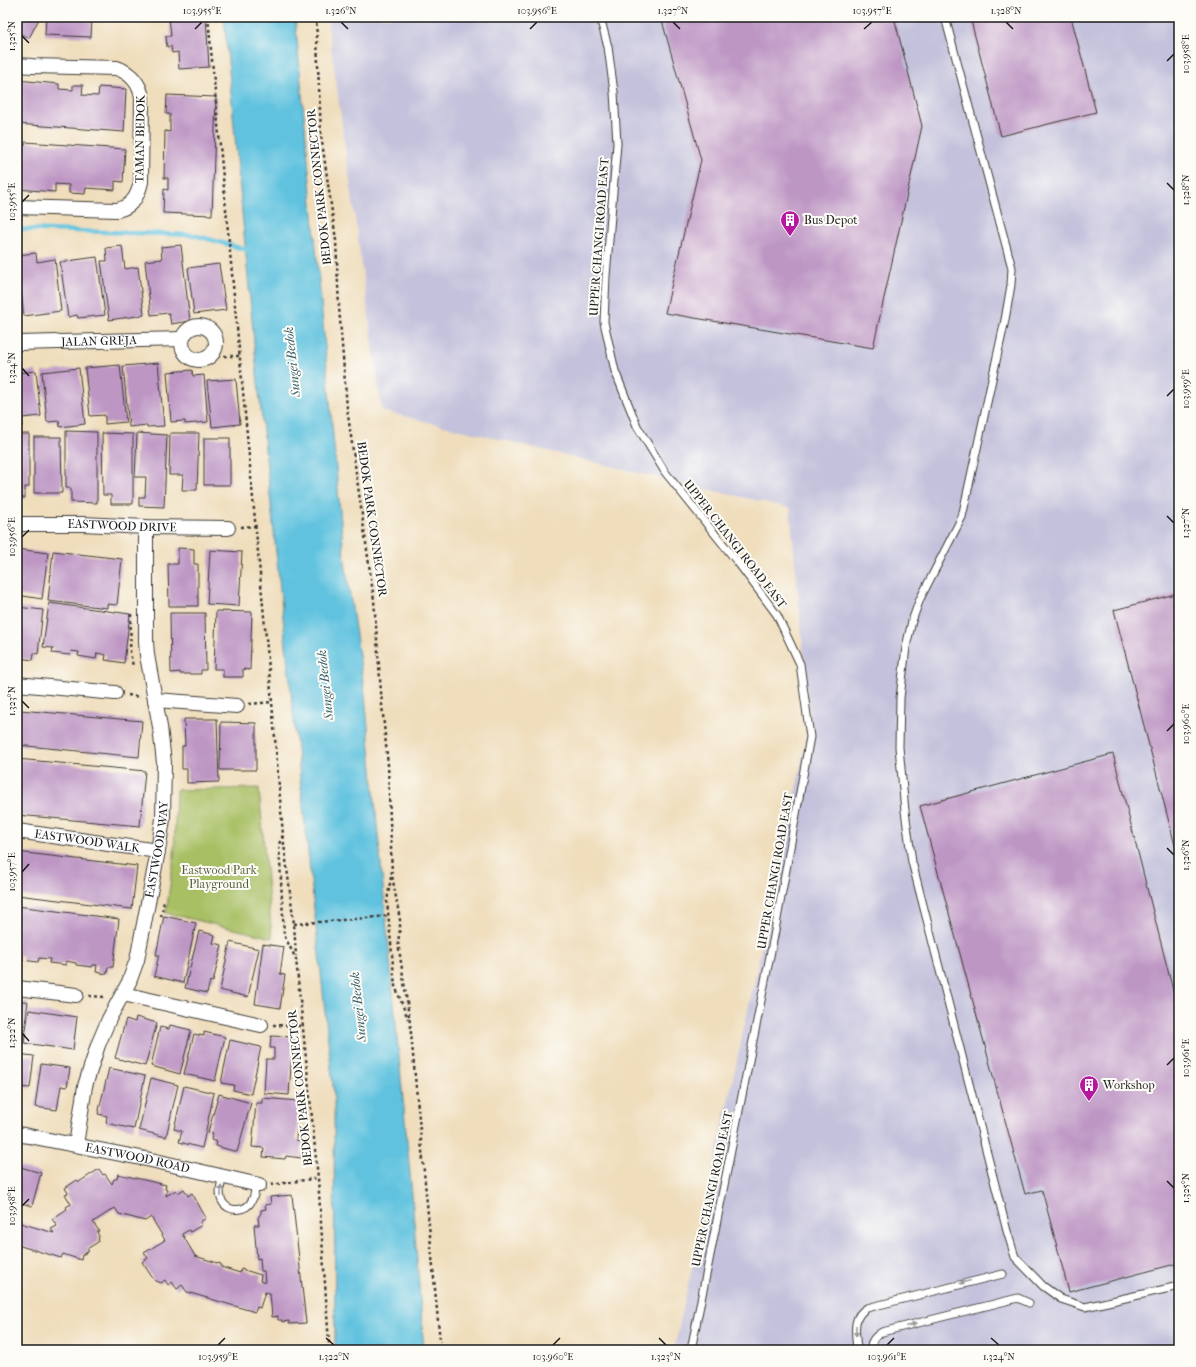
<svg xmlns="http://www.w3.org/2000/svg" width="1196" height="1367" font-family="'IM FELL French Canon',serif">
<rect width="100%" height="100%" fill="#fdfcf7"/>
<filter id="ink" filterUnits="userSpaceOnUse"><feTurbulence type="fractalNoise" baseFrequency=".025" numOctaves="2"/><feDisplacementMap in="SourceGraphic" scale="8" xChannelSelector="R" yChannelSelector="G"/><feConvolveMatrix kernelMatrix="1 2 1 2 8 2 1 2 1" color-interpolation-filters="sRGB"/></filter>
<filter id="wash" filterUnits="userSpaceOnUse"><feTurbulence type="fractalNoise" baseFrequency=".012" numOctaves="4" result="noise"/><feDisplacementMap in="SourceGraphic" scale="16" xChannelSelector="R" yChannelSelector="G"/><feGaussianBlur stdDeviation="0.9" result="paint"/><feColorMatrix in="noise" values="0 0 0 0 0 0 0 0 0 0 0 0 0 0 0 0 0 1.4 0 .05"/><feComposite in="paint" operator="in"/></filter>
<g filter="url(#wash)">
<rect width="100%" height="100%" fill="#efddbb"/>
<polygon fill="#c3c1db" points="327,17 1179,17 1179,1350 674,1350 810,724 790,508 693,486 382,411"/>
<polygon fill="#a8bf64" stroke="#626e40" points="259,788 272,938 166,913 174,857 176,790"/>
<polygon fill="#61c2df" stroke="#3e6f7e" points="224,17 295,17 344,555 365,695 412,1195 424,1350 335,1350 334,1096 256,364"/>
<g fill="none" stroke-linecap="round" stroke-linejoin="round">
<polyline stroke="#61c2df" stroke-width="4.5" points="17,229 194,235 251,251"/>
</g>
<g id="blocks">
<g fill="#bd96c4">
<polygon points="17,17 40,17 29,38 17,32"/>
<polygon points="46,17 87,17 86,19 92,19 91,37 45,35"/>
<polygon points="169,17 206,17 209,67 179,69 178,52 172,53 171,46 167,47 166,36 171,36"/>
<polygon points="661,17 894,17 922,126 873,348 665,313 701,160"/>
<polygon points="970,17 1071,17 1096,112 1001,136"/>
<polygon points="17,80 59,84 59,89 73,90 73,85 83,85 82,95 98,96 99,87 126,89 124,132 17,124"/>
<polygon points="167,95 216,97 212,215 163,213 164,189 168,190 168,178 164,178 165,131 170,132 170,114 166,114"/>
<polygon points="25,142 125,149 123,182 115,181 115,190 86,188 85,194 69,193 69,185 55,184 55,192 17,189 17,144 25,145"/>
<polygon points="181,245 190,321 171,324 169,313 151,315 145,261 162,259 161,247"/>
<polygon points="122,246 125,269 138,267 144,315 109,320 101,261 107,261 106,248"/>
<polygon points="36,253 37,262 55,259 61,311 24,316 17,255"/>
<polygon points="97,257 105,315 78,318 77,315 68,317 60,262"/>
<polygon points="219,264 226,310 194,314 188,268"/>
<polygon points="158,363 164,426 147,427 147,425 129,427 123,366"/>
<polygon points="120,365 126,422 105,424 105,415 90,416 85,368"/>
<polygon points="79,368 85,424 60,427 59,421 47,422 42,372"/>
<polygon points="192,370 193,376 204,375 208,422 185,424 185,421 171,422 167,372"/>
<polygon points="36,371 41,416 22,418 23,425 17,425 17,373"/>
<polygon points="236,379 240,424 212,427 207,381"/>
<polygon points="66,431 97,432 97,503 71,502 71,488 66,488"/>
<polygon points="102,433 133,434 133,504 111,504 111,495 103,495"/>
<polygon points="137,433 167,435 164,507 139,506 139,497 145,497 146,477 135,477"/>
<polygon points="170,433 199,433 197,490 182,490 183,475 169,475"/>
<polygon points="17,434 29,434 29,487 25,487 25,498 17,498"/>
<polygon points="34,437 61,437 62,493 34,493"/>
<rect x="204" y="438" width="26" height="47"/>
<polygon points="178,548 194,549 194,564 198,564 198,606 169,606 168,564 178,564"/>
<polygon points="17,549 48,553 42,599 17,595"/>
<polygon points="210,550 242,552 239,606 207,604"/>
<polygon points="53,551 122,559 117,605 107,604 107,608 48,601"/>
<polygon points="1179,593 1179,857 1178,857 1114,610"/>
<polygon points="49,603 130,614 124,663 105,660 106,655 97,653 96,659 78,656 79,652 71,651 70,655 52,653 53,648 43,647"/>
<polygon points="17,607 43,610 38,654 34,653 33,660 18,658"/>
<polygon points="216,611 252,612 250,670 243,669 243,677 223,677 223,669 214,669"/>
<polygon points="170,613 205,613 206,670 201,670 201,674 180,674 180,672 171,673"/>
<polygon points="20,710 142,721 139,757 17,745"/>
<polygon points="184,719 217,719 219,782 187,783 187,769 182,769 182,746 185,746"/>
<polygon points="221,722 256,723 256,770 220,770"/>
<polygon points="1113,754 1179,1014 1179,1263 1069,1292 1042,1190 1025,1194 920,806"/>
<polygon points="17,759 145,771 140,826 17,815"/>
<polygon points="17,852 137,866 132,909 17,895"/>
<polygon points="17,906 119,919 113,967 108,967 107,974 96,972 97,965 93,965 92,967 76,965 76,963 66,961 66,965 49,963 50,959 39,958 38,962 22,960 23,956 17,955"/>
<polygon points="164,916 196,923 183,983 154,976 159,955 156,955"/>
<polygon points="199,931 215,935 213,943 222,945 213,982 210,981 207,993 185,988"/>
<polygon points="230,942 259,949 248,997 220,990"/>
<polygon points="263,944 284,947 280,974 285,975 280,1008 255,1004"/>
<polygon points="18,1000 28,1002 22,1047 17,1046"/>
<polygon points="29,1010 77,1017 73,1050 24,1043"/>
<polygon points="136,1017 157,1023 145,1066 115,1058 126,1019 135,1022"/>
<polygon points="170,1025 191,1030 180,1074 151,1066 160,1027 169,1029"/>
<polygon points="204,1032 225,1037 215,1081 184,1074 194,1034 204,1036"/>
<polygon points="271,1036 293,1037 289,1095 264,1093 266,1059 274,1059 274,1048 270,1048"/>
<polygon points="230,1040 261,1047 251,1094 233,1090 234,1085 221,1083"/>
<polygon points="17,1054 34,1056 30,1088 17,1087"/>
<polygon points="41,1064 70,1068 67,1087 61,1086 57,1110 35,1107"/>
<polygon points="109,1068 145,1076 134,1129 106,1123 107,1116 98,1114"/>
<polygon points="151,1078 178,1085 166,1137 139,1130"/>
<polygon points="184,1086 214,1093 202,1148 179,1142 182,1131 174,1129"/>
<polygon points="219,1094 251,1103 237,1152 216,1146 217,1142 211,1140 213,1133 208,1132"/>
<polygon points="262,1098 299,1101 296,1140 302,1141 301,1158 286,1156 285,1159 263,1157 264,1148 252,1147 256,1103 262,1103"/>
<polygon points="17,1166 41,1173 32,1206 17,1202"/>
<polygon points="99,1169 103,1175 105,1174 112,1184 114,1179 117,1179 118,1174 166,1185 165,1189 167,1190 166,1196 176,1190 178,1193 184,1189 188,1196 192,1193 206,1218 200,1222 202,1225 190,1232 189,1230 182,1234 195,1256 221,1264 221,1267 240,1273 241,1269 261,1275 260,1281 265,1283 264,1271 261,1271 260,1258 257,1259 254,1225 259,1225 258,1218 261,1213 261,1210 266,1209 265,1205 271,1204 270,1197 292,1195 306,1323 289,1324 289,1321 282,1322 282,1320 278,1320 278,1316 272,1317 270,1293 265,1292 260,1308 257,1307 255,1312 187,1292 182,1285 177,1289 172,1282 168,1285 165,1280 161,1283 154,1280 142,1262 148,1258 144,1253 165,1240 151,1217 145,1221 119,1214 115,1208 93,1222 99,1231 97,1232 99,1236 98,1242 87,1249 89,1251 82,1255 81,1260 63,1254 61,1258 17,1245 17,1222 54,1233 51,1229 57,1226 52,1219 67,1209 66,1207 71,1204 65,1194 68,1193 65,1188 77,1180 79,1182"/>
</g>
</g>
</g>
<g filter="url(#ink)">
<use href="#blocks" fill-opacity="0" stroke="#3c3934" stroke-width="1"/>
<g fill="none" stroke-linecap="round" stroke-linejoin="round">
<defs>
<g id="lane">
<polyline points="600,17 608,47 614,92 617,144 606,276 604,322 615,371 637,426 665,472 739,564 777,615 800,664 810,737 774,936 691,1350"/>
<polyline points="945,17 1012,268 1011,285 1005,320 962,517 920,599 912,621 906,647 900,698 899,747 905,811 912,862 1007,1231 1015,1257 1043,1286 1061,1299 1085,1307 1179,1286"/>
<path d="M223,1176C221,1184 218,1193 222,1201C228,1213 247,1212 252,1200C255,1195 255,1190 255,1185"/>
<path d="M857,1350C856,1334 851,1317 867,1308L1003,1274"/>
<path d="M871,1350C871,1341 874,1337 882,1332L1018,1298L1029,1303"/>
</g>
<g id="street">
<path d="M17,65L32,66L117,68C130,73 140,83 142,98L141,182C138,196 132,207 117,210L17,207"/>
<circle cx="199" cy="343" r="17"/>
<path id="s1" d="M17,343L182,339"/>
<path id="s2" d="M17,524H82L146,527L228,528"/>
<polyline points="17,684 115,693"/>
<polyline points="155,700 237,706"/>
<path id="s3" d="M17,831L158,851"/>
<polyline points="17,988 76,995"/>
<polyline points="123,994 261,1025"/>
<path id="s4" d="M17,1134L29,1136L151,1160L259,1185"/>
<path id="s5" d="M76,1145L85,1086L98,1045L109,1019L129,982L137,960L158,851L163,819L164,763L160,727L147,655L146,641V527"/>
</g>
</defs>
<use href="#lane" stroke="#3c3934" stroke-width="9"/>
<use href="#street" stroke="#3c3934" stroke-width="16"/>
<g stroke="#3c3934" stroke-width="2.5" stroke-dasharray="3 3" stroke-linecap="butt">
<polyline points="208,17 272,702 283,835 279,844 284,935 296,959 318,1178 329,1344"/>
<polyline points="316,17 321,135 336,240 339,307 347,408 374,600 382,705 388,765 392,875 400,920 400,930 398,942 410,1023 440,1342"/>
<polyline points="212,356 239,356"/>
<polyline points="241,527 256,526"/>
<polyline points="131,614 130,653 133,666"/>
<polyline points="128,695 140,697"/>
<polyline points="249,704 272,702"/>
<polyline points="283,836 294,924 296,956"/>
<polyline points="391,877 387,901 395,986 408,1019"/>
<polyline points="161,917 164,902"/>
<polyline points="294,924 388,916"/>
<polyline points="89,996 105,997"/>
<polyline points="273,1025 302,1026"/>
<polyline points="271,1185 318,1178"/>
</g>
<use href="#lane" stroke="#fff" stroke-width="7"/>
<use href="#street" stroke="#fff" stroke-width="14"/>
</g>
<defs><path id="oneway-solid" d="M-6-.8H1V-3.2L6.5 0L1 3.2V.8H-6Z"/></defs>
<g fill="#999">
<use href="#oneway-solid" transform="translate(221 1191) rotate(-90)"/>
<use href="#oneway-solid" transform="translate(965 1282) rotate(165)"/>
<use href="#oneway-solid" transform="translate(911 1325) rotate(-15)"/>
<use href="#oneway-solid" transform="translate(856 1331) rotate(89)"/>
</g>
</g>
<path fill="none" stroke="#1c1c1c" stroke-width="1.5" d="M341,22L348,29M673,22L680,29M1006,22L1013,29M195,29L202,22M530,29L537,22M864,29L872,22M22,36L29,43M1167,61L1174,54M1167,183L1174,190M22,202L29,195M22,368L29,376M1167,396L1174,389M1167,516L1174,523M22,537L29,530M22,701L29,708M1167,731L1174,724M1167,848L1174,855M22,872L29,864M22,1033L29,1041M1167,1065L1174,1058M1167,1181L1174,1188M22,1206L29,1199M326,1338L334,1345M659,1338L666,1345M991,1338L999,1345M218,1345L225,1338M553,1345L560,1338M887,1345L894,1338"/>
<defs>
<symbol id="building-pin" viewBox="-11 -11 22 30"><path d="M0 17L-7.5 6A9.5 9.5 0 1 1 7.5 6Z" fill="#b5179e" stroke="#fdfcf7"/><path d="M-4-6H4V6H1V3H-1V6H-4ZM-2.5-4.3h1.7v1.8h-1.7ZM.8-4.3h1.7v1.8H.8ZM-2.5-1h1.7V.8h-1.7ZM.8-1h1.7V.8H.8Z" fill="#fff"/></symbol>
</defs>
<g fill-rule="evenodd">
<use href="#building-pin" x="779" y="209" width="22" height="30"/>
<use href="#building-pin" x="1078" y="1074" width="22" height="30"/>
</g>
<g text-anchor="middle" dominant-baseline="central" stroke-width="4" stroke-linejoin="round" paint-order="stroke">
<g font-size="12" fill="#1c1c1c" stroke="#fdfcf7">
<text transform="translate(140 139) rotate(-89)">TAMAN BEDOK</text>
<text transform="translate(319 187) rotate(-96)">BEDOK PARK CONNECTOR</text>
<text transform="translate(599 237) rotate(-86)">UPPER CHANGI ROAD EAST</text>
<text stroke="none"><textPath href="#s1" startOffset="82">JALAN GREJA</textPath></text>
<text transform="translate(372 519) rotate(82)">BEDOK PARK CONNECTOR</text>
<text stroke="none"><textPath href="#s2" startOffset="105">EASTWOOD DRIVE</textPath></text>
<text transform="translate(735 544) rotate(52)">UPPER CHANGI ROAD EAST</text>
<text stroke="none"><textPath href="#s3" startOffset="71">EASTWOOD WALK</textPath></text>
<text stroke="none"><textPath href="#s5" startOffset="309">EASTWOOD WAY</textPath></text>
<text transform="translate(775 871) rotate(-80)">UPPER CHANGI ROAD EAST</text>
<text transform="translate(300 1088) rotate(-96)">BEDOK PARK CONNECTOR</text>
<text stroke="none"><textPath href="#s4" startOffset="123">EASTWOOD ROAD</textPath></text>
<text transform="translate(712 1189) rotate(-78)">UPPER CHANGI ROAD EAST</text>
</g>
<g font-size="12" fill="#1c1c1c" stroke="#fdfcf7" text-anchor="start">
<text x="804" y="220">Bus Depot</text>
<text x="1103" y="1085">Workshop</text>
</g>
<g font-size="12" fill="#545d39" stroke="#fdfcf7">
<text x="219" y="870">Eastwood Park<tspan x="219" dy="14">Playground</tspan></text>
</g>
<g font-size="13" font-style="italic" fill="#385e6a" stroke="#fdfcf7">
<text transform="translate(292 362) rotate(-96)">Sungei Bedok</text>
<text transform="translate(325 685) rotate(-96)">Sungei Bedok</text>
<text transform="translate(358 1007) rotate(-96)">Sungei Bedok</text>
</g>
</g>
<rect width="1196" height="1367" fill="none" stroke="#fdfcf7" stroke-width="44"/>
<rect x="22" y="22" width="1152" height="1323" fill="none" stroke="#1c1c1c" stroke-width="1.5"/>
<g font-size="10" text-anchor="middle" fill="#1c1c1c">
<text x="202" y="14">103.955°E</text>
<text x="341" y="14">1.326°N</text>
<text x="537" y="14">103.956°E</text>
<text x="673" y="14">1.327°N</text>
<text x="872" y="14">103.957°E</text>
<text x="1006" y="14">1.328°N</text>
<text transform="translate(11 36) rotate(-90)" y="4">1.325°N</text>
<text transform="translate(1185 54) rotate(-90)" y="4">103.958°E</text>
<text transform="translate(1185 190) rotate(-90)" y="4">1.328°N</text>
<text transform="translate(11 202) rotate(-90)" y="4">103.955°E</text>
<text transform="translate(11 368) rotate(-90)" y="4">1.324°N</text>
<text transform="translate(1185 389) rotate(-90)" y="4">103.959°E</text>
<text transform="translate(1185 523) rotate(-90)" y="4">1.327°N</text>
<text transform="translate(11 537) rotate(-90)" y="4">103.956°E</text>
<text transform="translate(11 701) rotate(-90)" y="4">1.323°N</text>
<text transform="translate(1185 724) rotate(-90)" y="4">103.960°E</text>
<text transform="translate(1185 855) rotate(-90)" y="4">1.326°N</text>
<text transform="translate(11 872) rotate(-90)" y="4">103.957°E</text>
<text transform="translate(11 1033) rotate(-90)" y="4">1.322°N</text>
<text transform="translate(1185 1058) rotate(-90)" y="4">103.961°E</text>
<text transform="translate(1185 1188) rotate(-90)" y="4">1.325°N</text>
<text transform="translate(11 1206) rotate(-90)" y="4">103.958°E</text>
<text x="218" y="1360">103.959°E</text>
<text x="334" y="1360">1.322°N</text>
<text x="553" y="1360">103.960°E</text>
<text x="666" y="1360">1.323°N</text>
<text x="887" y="1360">103.961°E</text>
<text x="999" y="1360">1.324°N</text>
</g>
</svg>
